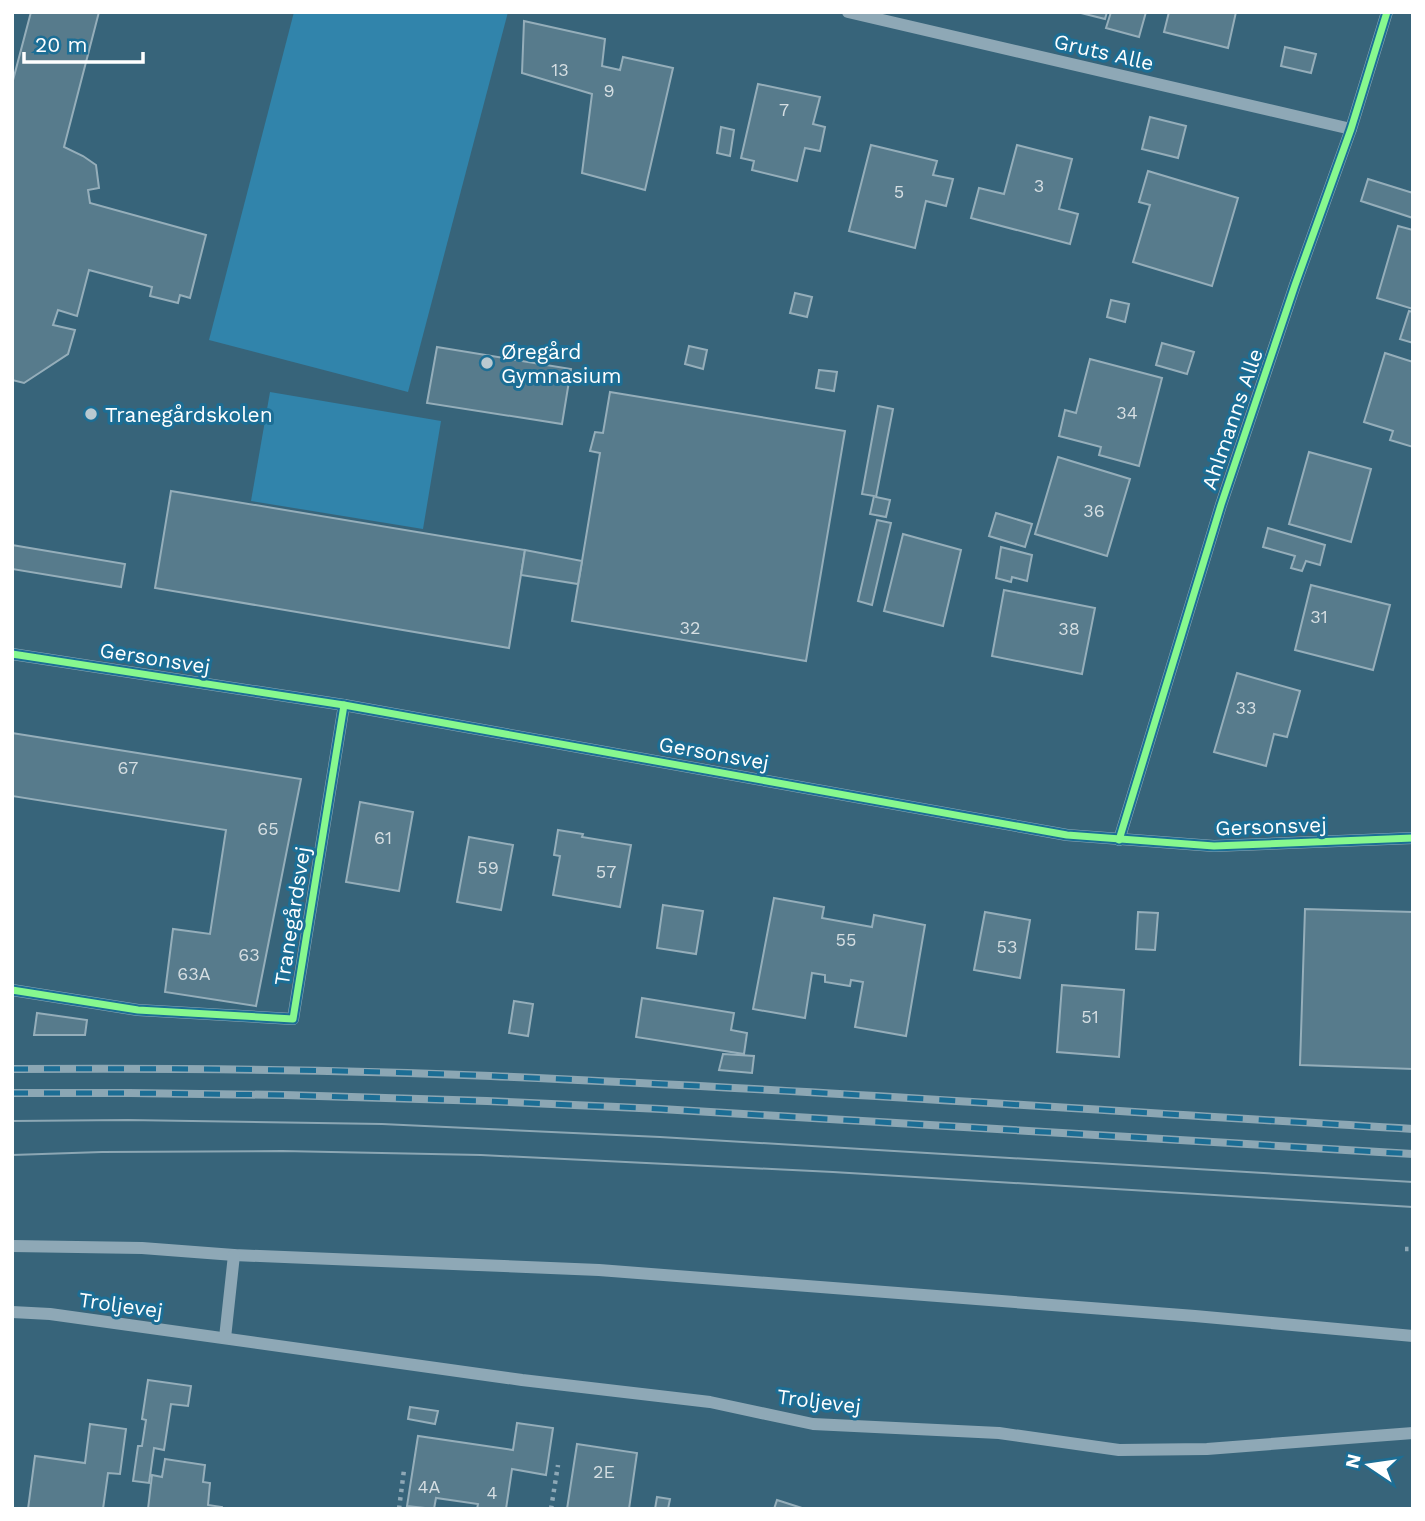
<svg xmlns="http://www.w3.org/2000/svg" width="1425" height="1521" font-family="'Work Sans',sans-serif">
<rect width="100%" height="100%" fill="#37647a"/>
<g fill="#3184ab">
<polygon points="294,12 508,12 408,392 209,340"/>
<polygon points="270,392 441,421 423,529 251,501"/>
</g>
<g fill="#577b8c" stroke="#95aeba" stroke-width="2">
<polygon points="31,12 99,12 64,147 83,156 96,165 99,188 88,190 90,203 206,235 190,298 180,295 178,303 150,296 152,287 89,270 77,316 58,310 53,325 75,330 68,354 24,383 12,380 12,84"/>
<polygon points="1077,12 1107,12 1105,19"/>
<polygon points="1111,12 1146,12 1139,37 1106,28"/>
<polygon points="1169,12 1236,12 1228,48 1164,32"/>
<polygon points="524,21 605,39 602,66 620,70 623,57 673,68 645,190 582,173 592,94 522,73"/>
<polygon points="1285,47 1316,54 1311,73 1281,66"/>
<polygon points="758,84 820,97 813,124 825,127 820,151 805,148 797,181 752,170 754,161 741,158"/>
<polygon points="1150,117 1186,126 1178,158 1142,149"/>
<polygon points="721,127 734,130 730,156 717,153"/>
<polygon points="871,145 937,161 933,175 953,179 946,206 926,201 915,248 849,231"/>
<polygon points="1017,145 1072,159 1059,209 1078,214 1070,244 971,218 979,188 1004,194"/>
<polygon points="1148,171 1238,198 1212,286 1133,262 1150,205 1139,202"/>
<polygon points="1368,179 1413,193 1413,218 1361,201"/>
<polygon points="1398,226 1413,230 1413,309 1377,298"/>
<polygon points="795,293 812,297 807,317 790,313"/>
<polygon points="1111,300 1129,304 1125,322 1107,317"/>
<polygon points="1409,311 1413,312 1413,343 1400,339"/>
<polygon points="1162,343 1194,352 1187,374 1156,365"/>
<polygon points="689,346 707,350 703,369 685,364"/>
<polygon points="437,347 571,369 562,424 427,403"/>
<polygon points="1385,353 1413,362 1413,447 1390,440 1393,431 1364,422"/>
<polygon points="1090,359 1162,378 1139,466 1099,455 1101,447 1059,436 1065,410 1076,413"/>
<polygon points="819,370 837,372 834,391 816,388"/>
<polygon points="610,392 845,431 806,661 572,621 600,453 590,451 595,432 603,433"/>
<polygon points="878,406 893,409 876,497 890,500 886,517 870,514 874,496 862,494"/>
<polygon points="1309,452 1371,469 1351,542 1289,524"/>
<polygon points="1058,457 1130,479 1107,556 1035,534"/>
<polygon points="171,491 525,550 509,648 155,588"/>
<polygon points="996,513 1032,524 1025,547 989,536"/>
<polygon points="877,520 891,523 872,605 858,601"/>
<polygon points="1268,528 1325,545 1320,565 1306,561 1302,571 1291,568 1295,556 1263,547"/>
<polygon points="903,534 961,550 943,626 884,611"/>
<polygon points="12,545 125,564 121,587 12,569"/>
<polygon points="1001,547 1032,555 1027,581 1012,577 1011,582 996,578"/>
<polygon points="525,550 582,561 578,584 521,575"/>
<polygon points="1311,585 1390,605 1373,670 1295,650"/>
<polygon points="1004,590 1095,608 1082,674 992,656"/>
<polygon points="1237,673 1300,691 1287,737 1274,734 1266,766 1214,752"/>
<polygon points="12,733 301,779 256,1006 165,992 173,929 210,934 226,830 12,796"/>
<polygon points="360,802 413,812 399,891 346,882"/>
<polygon points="558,830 583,834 582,837 631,845 620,907 553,895 560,856 554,855"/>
<polygon points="469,837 513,845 501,910 457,902"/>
<polygon points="774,898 824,907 822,918 872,927 874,915 925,925 906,1036 855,1027 863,982 851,980 850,986 825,982 825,975 812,973 805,1018 753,1009"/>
<polygon points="663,905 703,911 696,954 657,948"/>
<polygon points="1305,909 1413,912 1413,1069 1300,1065"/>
<polygon points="985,912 1030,920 1020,978 974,970"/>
<polygon points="1138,912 1158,913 1155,950 1136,949"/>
<polygon points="1062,985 1124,990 1119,1057 1057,1052"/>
<polygon points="642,998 734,1013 731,1030 747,1033 744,1054 636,1037"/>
<polygon points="514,1001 533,1004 528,1036 509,1033"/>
<polygon points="37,1013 87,1020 85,1035 34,1035"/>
<polygon points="723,1054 754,1056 752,1073 719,1070"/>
<polygon points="148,1380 191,1386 188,1406 171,1404 164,1450 154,1448 149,1483 133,1481 138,1446 142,1446 146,1420 142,1419"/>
<polygon points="410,1407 438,1411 435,1424 408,1419"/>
<polygon points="517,1423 553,1428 546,1475 512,1469 506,1509 477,1509 478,1504 436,1498 434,1509 407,1506 418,1436 513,1450"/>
<polygon points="90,1424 126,1429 120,1474 108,1473 103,1509 28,1509 35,1456 85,1463"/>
<polygon points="577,1444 637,1453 629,1509 567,1509"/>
<polygon points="165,1459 205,1465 203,1482 210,1483 208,1505 222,1507 222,1509 148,1509 152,1475 162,1477"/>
<polygon points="657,1497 670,1499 668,1509 655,1509"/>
<polygon points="777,1500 805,1509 774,1509"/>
</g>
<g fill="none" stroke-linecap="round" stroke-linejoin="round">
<g stroke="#8ea8b6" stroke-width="4.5" stroke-dasharray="3.5 5" stroke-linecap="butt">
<polyline points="1405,1249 1413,1249"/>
<polyline points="399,1509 404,1470"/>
<polyline points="551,1509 558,1465"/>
</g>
<g stroke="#8ea8b6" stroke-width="12">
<polyline points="848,12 1351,129"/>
<polyline points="12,654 344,705 1067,835 1214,846 1413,838"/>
<polyline points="1119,840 1221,505 1295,285 1351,129 1387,12"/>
<polyline points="12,990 138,1010 293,1019 344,705"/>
<polyline points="12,1246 142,1248 234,1255 599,1270 1195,1316 1413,1336"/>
<polyline points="12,1312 50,1314 522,1380 710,1402 813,1424 999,1433 1119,1450 1207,1449 1413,1433"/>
<polyline points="225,1338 234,1255"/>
</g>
<g stroke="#8ca7b4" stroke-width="2">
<polyline points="12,1121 128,1120 382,1124 660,1137 1413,1182"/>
<polyline points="12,1155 102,1152 282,1151 481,1155 833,1172 1413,1207"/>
</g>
<defs>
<g id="rail">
<path d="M12,1069C172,1068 332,1069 491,1076C799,1089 1106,1111 1413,1129"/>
<polyline points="12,1093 129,1093 284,1095 487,1101 661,1109 1413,1154"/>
</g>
</defs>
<use href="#rail" stroke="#8ca7b4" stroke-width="8"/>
<use href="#rail" stroke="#1c6e95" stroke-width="5" stroke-dasharray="16" stroke-linecap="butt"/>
<defs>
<g id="cycleway">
<polyline points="12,654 344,705 1067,835 1214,846 1413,838"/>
<polyline points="1119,840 1221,505 1295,285 1351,129 1387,12"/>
<polyline points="12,990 138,1010 293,1019 344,705"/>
</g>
</defs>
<use href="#cycleway" stroke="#1c6e95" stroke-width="11"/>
<use href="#cycleway" stroke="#87f88f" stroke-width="7"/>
</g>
<g fill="#b9c9d0" stroke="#1c6e95" stroke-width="2.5">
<circle cx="487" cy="363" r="7"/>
<circle cx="91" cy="414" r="7"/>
</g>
<g text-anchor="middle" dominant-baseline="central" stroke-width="6" stroke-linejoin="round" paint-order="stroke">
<g font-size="18" fill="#d5dee2">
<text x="560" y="69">13</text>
<text x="609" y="90">9</text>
<text x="784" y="109">7</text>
<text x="1039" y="185">3</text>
<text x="899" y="191">5</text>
<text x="1127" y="412">34</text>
<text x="1094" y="510">36</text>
<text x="1319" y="616">31</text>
<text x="690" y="627">32</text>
<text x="1069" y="628">38</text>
<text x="1246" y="707">33</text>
<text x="128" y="767">67</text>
<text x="268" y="828">65</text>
<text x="383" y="837">61</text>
<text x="488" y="867">59</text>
<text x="606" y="871">57</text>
<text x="846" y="939">55</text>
<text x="1007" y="946">53</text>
<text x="249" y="954">63</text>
<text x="194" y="973">63A</text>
<text x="1090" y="1016">51</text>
<text x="604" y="1471">2E</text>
<text x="429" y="1486">4A</text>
<text x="492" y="1492">4</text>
</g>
<g font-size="21" fill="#fff" stroke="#1c6e95">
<text transform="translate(1104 52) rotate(13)">Gruts Alle</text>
<text transform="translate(1232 419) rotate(-71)">Ahlmanns Alle</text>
<text transform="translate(155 658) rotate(9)">Gersonsvej</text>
<text transform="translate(714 753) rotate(10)">Gersonsvej</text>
<text transform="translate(1271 826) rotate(-2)">Gersonsvej</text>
<text transform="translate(292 916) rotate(-81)">Tranegårdsvej</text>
<text transform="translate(121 1305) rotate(8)">Troljevej</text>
<text transform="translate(819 1401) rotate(7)">Troljevej</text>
</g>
<g font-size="21" fill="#fff" stroke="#1c6e95" text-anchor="start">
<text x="501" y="351">Øregård<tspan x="501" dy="24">Gymnasium</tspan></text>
<text x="105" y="414">Tranegårdskolen</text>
</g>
</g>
<rect width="1425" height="1521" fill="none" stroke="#ffffff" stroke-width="28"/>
<g transform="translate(1369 1465) rotate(283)" stroke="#1c6e95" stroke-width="5" paint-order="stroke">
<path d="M0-5L12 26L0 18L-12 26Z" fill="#ffffff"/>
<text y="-10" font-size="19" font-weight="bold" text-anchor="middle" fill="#ffffff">N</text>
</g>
<path d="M24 52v10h119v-10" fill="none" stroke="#ffffff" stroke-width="3.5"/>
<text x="35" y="52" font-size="21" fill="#ffffff" stroke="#1c6e95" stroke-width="5" paint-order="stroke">20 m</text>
</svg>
